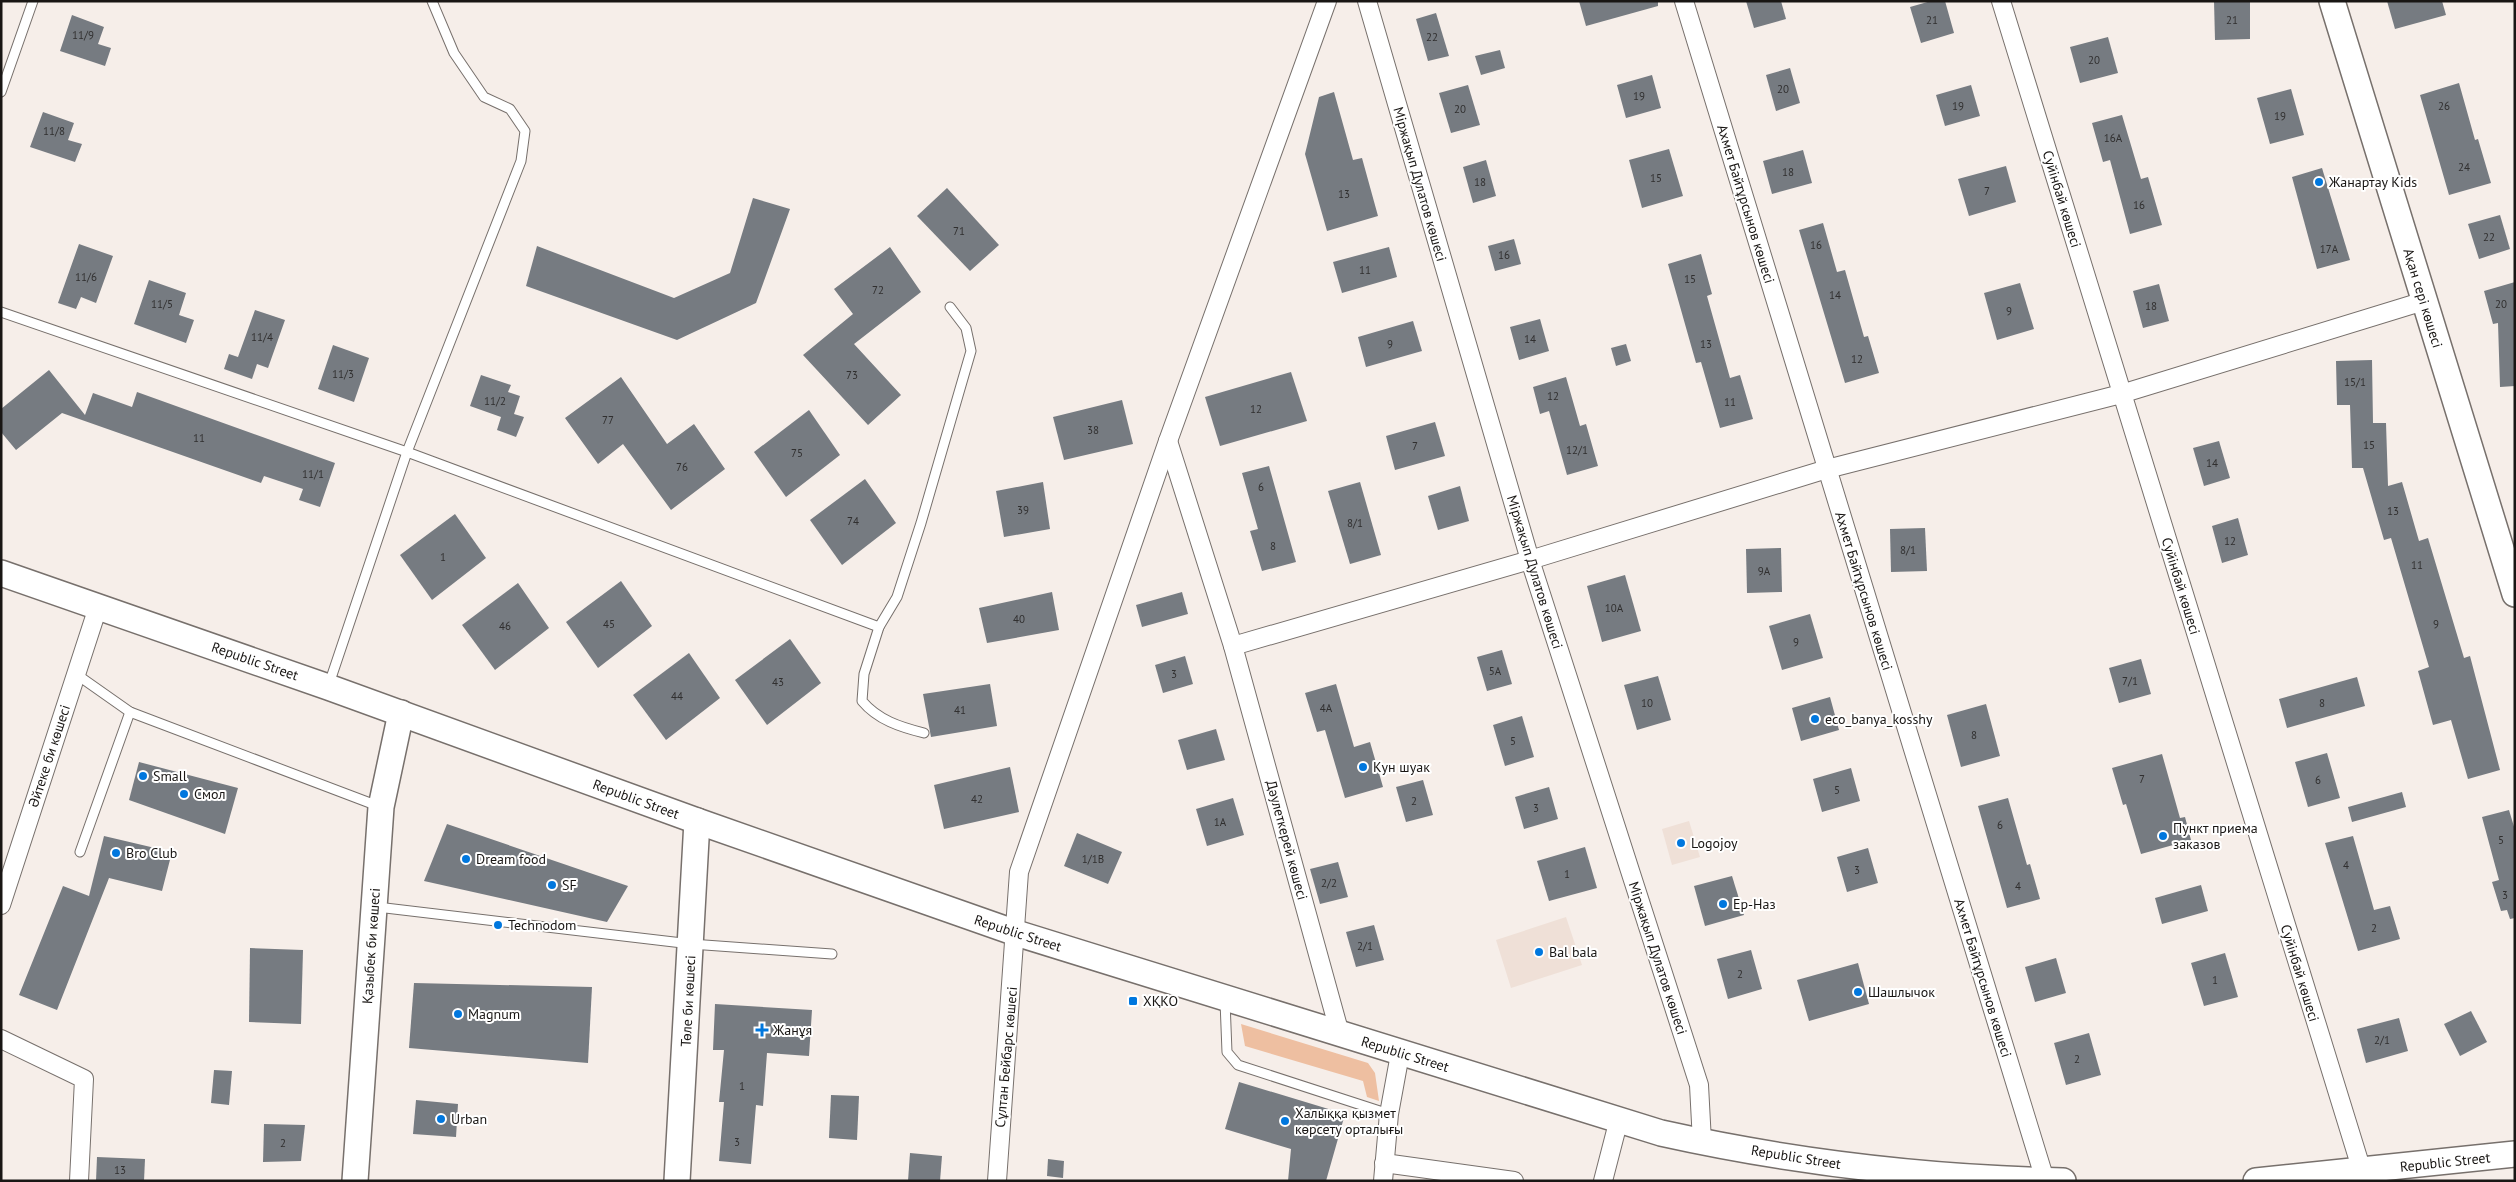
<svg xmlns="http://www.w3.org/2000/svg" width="2516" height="1182" font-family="'PT Sans',sans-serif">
<rect width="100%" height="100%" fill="#f6eee9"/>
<g fill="#efe0d7">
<polygon points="1689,821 1700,857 1672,865 1662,829"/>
<polygon points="1566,917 1582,965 1511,988 1496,940"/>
</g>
<polygon fill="#eebfa1" points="1241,1024 1368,1063 1375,1073 1379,1101 1367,1097 1363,1081 1245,1046"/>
<g fill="#767b81">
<polygon points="1579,1 1658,1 1658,6 1586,26"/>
<polygon points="1746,1 1781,1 1786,19 1754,28"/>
<polygon points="1931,1 1945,1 1954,33 1921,43 1910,7"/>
<polygon points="2214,1 2250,1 2250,39 2215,40"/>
<polygon points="2387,1 2442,1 2446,15 2395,29"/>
<polygon points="1436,13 1449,56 1428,61 1416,19"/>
<polygon points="72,15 104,27 98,44 111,48 105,66 60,51"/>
<polygon points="2108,37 2118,73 2080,83 2070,47"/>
<polygon points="1500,50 1505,68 1481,75 1475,56"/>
<polygon points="1790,68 1800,103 1776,111 1766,75"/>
<polygon points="1652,75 1661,108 1626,118 1617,85"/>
<polygon points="2459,83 2475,140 2478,139 2491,183 2449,195 2420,95"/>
<polygon points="1468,85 1480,125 1451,133 1439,93"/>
<polygon points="1971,85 1980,116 1945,126 1936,95"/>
<polygon points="2291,89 2304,135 2270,144 2257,98"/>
<polygon points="1334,92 1353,160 1362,158 1378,216 1327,231 1305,154 1319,97"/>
<polygon points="43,112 74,123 68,140 82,144 75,162 30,147"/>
<polygon points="2122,115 2141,179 2148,177 2162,225 2130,234 2110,160 2103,162 2092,123"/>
<polygon points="1669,149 1683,196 1642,208 1629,160"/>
<polygon points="1803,150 1812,183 1772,194 1763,161"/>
<polygon points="1486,160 1496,196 1473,203 1463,167"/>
<polygon points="2006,166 2016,202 1969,216 1958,179"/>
<polygon points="2322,168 2350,260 2317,269 2292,177"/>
<polygon points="947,188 999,245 970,271 917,216"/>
<polygon points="753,198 790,209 756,303 677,340 526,286 537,246 674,298 730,273"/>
<polygon points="2500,215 2510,249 2479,259 2468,224"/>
<polygon points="1823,223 1837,272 1845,270 1864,337 1868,336 1879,373 1845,383 1799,230"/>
<polygon points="1514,239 1521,264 1495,271 1488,246"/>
<polygon points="79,244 113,256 96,303 81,297 76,309 58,303"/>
<polygon points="890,247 921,292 854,344 901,395 868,425 803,355 853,314 834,289"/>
<polygon points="1389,247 1397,277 1342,293 1333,262"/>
<polygon points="1701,254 1712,294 1707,296 1730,378 1740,375 1753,419 1720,428 1701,362 1696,363 1668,264"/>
<polygon points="149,280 186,293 179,315 194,320 186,343 134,324"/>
<polygon points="2515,282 2515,386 2500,387 2498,323 2493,324 2484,291"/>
<polygon points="2020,283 2034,329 1997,340 1984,293"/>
<polygon points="2159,284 2169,321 2143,328 2133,291"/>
<polygon points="255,310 285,320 268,368 257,364 252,379 224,369 229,354 238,357"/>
<polygon points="1540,319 1549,351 1519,360 1510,327"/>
<polygon points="1413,321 1422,351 1366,367 1358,337"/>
<polygon points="1626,344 1631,361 1616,366 1611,348"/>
<polygon points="333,345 369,358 354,402 318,389"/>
<polygon points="2372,360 2373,423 2386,423 2388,486 2402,482 2419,541 2428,538 2464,658 2470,656 2500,770 2468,779 2451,720 2433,725 2418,671 2429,667 2391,538 2384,540 2363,468 2352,468 2350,405 2337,405 2336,361"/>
<polygon points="49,370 85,415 93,393 132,407 137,392 335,463 320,507 299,500 303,489 264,476 261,483 62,413 16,450 1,432 1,409"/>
<polygon points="1291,372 1307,421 1220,446 1205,397"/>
<polygon points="481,375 511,385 508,392 520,396 514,414 524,417 516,437 497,430 501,417 470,406"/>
<polygon points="621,377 667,444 694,424 725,469 671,510 623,444 598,464 565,418"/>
<polygon points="1566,377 1580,426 1586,424 1598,466 1567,475 1549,411 1540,414 1533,387"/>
<polygon points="1122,400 1133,444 1064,460 1053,417"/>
<polygon points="809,410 840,455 786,497 754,452"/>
<polygon points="1435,422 1445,456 1395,470 1386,436"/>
<polygon points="2219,441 2230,478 2204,486 2193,448"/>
<polygon points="1269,466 1296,562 1262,571 1250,531 1258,529 1242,473"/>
<polygon points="865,479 896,523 842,565 810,520"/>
<polygon points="1043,482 1050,529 1004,537 996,491"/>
<polygon points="1360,482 1381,555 1350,564 1328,491"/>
<polygon points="1460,486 1469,521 1438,530 1428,496"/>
<polygon points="455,514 486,558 432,600 400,555"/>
<polygon points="2238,518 2248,555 2222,563 2212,526"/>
<polygon points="1925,528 1927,571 1891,572 1890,529"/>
<polygon points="1781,548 1782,592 1747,593 1746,549"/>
<polygon points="1625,575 1641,631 1602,642 1587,586"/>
<polygon points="621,581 652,626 598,668 566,622"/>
<polygon points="518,583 549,628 495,670 462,625"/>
<polygon points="1052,592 1059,630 987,643 979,608"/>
<polygon points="1182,592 1188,614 1142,627 1136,605"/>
<polygon points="1810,614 1823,658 1782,670 1769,626"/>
<polygon points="790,639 821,683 767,725 735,680"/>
<polygon points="1502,650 1512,684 1487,691 1477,657"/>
<polygon points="689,653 720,698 666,740 633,695"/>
<polygon points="1185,656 1193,684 1163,693 1155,665"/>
<polygon points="2141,659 2151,694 2119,703 2109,668"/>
<polygon points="1658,676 1671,720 1637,730 1624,685"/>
<polygon points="2357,677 2365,706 2287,728 2279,699"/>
<polygon points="990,684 997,726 931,737 923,694"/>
<polygon points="1336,684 1354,747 1370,742 1383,787 1345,798 1325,730 1317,732 1305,693"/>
<polygon points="1830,697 1839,730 1801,741 1792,708"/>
<polygon points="1986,704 2000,756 1961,767 1947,715"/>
<polygon points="1522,716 1534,757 1505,766 1493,725"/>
<polygon points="1216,729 1225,760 1187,770 1178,740"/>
<polygon points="2327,753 2340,798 2308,807 2295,762"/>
<polygon points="2162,754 2180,818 2185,817 2191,840 2141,854 2126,804 2123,805 2112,768"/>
<polygon points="139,762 238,788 225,834 129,800"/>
<polygon points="1010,767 1019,812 944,829 934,785"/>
<polygon points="1851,768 1860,801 1822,812 1813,779"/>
<polygon points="1423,780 1433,815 1406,822 1396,787"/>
<polygon points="1549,787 1558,819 1524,829 1515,797"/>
<polygon points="2402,792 2406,807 2352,822 2348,807"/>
<polygon points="1233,798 1244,835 1207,846 1196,809"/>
<polygon points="2008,798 2027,865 2030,864 2040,899 2007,908 1978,806"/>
<polygon points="2509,810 2515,830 2515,918 2510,919 2507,910 2501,911 2492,882 2499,880 2482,817"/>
<polygon points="447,824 628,886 607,922 424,881"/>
<polygon points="1077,833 1122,852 1108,884 1064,866"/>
<polygon points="104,836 172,852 162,891 109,878 57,1010 19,995 63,886 89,896"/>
<polygon points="2353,836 2374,910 2390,906 2400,939 2358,951 2325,843"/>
<polygon points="1585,847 1597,888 1549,901 1537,861"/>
<polygon points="1868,848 1878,883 1847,892 1837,857"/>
<polygon points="1338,862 1348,897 1320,904 1310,869"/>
<polygon points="1732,876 1744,915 1705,926 1694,886"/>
<polygon points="2201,885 2208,911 2162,924 2155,898"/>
<polygon points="1374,925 1384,960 1356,967 1346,932"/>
<polygon points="250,948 303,950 301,1024 249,1022"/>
<polygon points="1751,950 1762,989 1728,999 1717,959"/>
<polygon points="2225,953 2238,997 2204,1006 2191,963"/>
<polygon points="2056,958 2066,993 2035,1002 2025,967"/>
<polygon points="1858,963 1869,1004 1809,1021 1797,980"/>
<polygon points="414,983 592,987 588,1063 409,1048"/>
<polygon points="715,1004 812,1010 809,1056 767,1053 763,1106 756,1105 751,1164 719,1161 724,1102 719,1102 724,1050 713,1050"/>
<polygon points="2471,1011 2487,1042 2460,1056 2444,1024"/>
<polygon points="2399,1018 2408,1051 2366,1063 2357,1029"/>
<polygon points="2089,1033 2101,1075 2066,1085 2054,1043"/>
<polygon points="214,1070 232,1071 229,1105 211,1103"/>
<polygon points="1239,1082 1345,1114 1326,1181 1288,1181 1291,1149 1225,1129"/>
<polygon points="831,1095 859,1096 857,1140 829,1138"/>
<polygon points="416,1100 458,1104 456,1137 413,1134"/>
<polygon points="264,1124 305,1125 301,1161 263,1162"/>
<polygon points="910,1153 942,1156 940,1181 908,1181"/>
<polygon points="97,1157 145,1159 144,1181 96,1181"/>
<polygon points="1048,1159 1064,1161 1063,1178 1047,1176"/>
</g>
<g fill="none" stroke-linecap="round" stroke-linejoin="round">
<defs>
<g id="lane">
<polyline points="1,92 33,1"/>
<polyline points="1,312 407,452 879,627"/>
<polyline points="76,674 130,712 378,806"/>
<polyline points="328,687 407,452 521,161 525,131 510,109 484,97 454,53 432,1"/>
<path d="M924,733C900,727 878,720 862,701L864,674L879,627L897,597L921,523L971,351L966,328L950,307"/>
<polyline points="80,852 130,712"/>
<polyline points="377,907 691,944 832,954"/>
<polyline points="1225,1001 1227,1052 1238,1065 1389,1114"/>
</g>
<g id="street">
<polyline points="1367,1 1530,560 1699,1085 1702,1142"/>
<polyline points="1684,1 2045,1180"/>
<polyline points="2001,1 2362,1171"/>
<polyline points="1168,441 1233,646 1340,1034"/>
<polyline points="1233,646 1530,560 1827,469 2121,394 2424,301"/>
<polyline points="1,905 98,607"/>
<polyline points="1,1039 84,1079 79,1181"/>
<polyline points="1384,1163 1514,1181"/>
<polyline points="997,1181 1019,872 1168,441 1327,1"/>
<polyline points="1383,1181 1389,1114 1400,1054"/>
<polyline points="1603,1181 1619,1119"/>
</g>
<g id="secondary">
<polyline points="2332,1 2515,594"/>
<path d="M1,573L328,687L697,821L1016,933L1661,1133C1792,1162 1928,1178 2063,1181"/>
<polyline points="355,1181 381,807 401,713"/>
<polyline points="677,1181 697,821"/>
<polyline points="2256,1181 2515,1154"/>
</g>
</defs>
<use href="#lane" stroke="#77706c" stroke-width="11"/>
<use href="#street" stroke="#77706c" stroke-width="20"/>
<use href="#secondary" stroke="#77706c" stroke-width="28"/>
<use href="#lane" stroke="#fff" stroke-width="9"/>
<use href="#street" stroke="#fff" stroke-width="18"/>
<use href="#secondary" stroke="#fff" stroke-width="25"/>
</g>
<g fill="#0077de" stroke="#fff" stroke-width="2">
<circle cx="2319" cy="182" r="5"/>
<circle cx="1815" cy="719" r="5"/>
<circle cx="1363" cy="767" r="5"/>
<circle cx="143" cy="776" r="5"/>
<circle cx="184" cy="794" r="5"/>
<circle cx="2163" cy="836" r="5"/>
<circle cx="1681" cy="843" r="5"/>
<circle cx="116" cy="853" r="5"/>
<circle cx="466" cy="859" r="5"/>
<circle cx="552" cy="885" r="5"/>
<circle cx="1723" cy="904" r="5"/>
<circle cx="498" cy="925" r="5"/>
<circle cx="1539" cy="952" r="5"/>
<circle cx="1858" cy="992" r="5"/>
<rect x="1128" y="996" width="10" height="10" rx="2.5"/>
<circle cx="458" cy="1014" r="5"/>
<path d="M759.5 1022.5h5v5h5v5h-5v5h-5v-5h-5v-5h5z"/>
<circle cx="441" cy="1119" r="5"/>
<circle cx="1285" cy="1121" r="5"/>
</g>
<g text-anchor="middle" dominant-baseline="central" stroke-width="4" stroke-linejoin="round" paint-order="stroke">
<g font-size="11" fill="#302f2f">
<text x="1932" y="20">21</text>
<text x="2232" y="20">21</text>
<text x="83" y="35">11/9</text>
<text x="1432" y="37">22</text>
<text x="2094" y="60">20</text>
<text x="1783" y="89">20</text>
<text x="1639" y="96">19</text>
<text x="1958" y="106">19</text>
<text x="2444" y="106">26</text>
<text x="1460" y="109">20</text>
<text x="2280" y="116">19</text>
<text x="54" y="131">11/8</text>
<text x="2113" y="138">16А</text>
<text x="2464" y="167">24</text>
<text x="1788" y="172">18</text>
<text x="1656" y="178">15</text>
<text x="1480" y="182">18</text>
<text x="1987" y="191">7</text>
<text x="1344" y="194">13</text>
<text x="2139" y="205">16</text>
<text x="959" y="231">71</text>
<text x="2489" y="237">22</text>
<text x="1816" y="245">16</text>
<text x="2329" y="249">17А</text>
<text x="1504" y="255">16</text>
<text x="1365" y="270">11</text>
<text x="86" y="277">11/6</text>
<text x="1690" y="279">15</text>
<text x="878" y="290">72</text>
<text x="1835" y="295">14</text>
<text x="162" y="304">11/5</text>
<text x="2501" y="304">20</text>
<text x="2151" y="306">18</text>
<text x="2009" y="311">9</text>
<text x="262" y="337">11/4</text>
<text x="1530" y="339">14</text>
<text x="1390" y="344">9</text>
<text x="1706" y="344">13</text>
<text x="1857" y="359">12</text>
<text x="343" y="374">11/3</text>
<text x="852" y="375">73</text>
<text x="2355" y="382">15/1</text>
<text x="1553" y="396">12</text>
<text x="495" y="401">11/2</text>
<text x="1730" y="402">11</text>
<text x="1256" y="409">12</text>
<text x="608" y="420">77</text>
<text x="1093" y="430">38</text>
<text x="199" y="438">11</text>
<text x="2369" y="445">15</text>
<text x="1415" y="446">7</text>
<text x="1577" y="450">12/1</text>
<text x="797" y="453">75</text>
<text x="2212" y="463">14</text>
<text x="682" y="467">76</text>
<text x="313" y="474">11/1</text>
<text x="1261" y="487">6</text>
<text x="1023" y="510">39</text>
<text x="2393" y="511">13</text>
<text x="853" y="521">74</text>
<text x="1355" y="523">8/1</text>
<text x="2230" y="541">12</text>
<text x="1273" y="546">8</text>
<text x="1908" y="550">8/1</text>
<text x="443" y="557">1</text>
<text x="2417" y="565">11</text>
<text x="1764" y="571">9А</text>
<text x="1614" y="608">10А</text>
<text x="1019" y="619">40</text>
<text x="609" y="624">45</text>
<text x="2436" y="624">9</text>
<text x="505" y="626">46</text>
<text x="1796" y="642">9</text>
<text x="1495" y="671">5А</text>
<text x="1174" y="674">3</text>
<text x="2130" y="681">7/1</text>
<text x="778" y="682">43</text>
<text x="677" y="696">44</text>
<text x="1647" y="703">10</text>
<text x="2322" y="703">8</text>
<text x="1326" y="708">4А</text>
<text x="960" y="710">41</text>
<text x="1974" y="735">8</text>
<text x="1513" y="741">5</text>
<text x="2142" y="779">7</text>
<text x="2318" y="780">6</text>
<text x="1837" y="790">5</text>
<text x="977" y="799">42</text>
<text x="1414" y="801">2</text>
<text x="1536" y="808">3</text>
<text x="1220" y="822">1А</text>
<text x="2000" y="825">6</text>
<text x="2501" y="840">5</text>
<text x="1093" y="859">1/1В</text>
<text x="2346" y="865">4</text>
<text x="1857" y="870">3</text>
<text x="1567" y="874">1</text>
<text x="1329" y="883">2/2</text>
<text x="2018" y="886">4</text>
<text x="2505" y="895">3</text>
<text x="2374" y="928">2</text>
<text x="1365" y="946">2/1</text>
<text x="1740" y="974">2</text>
<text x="2215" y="980">1</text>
<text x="2382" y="1040">2/1</text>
<text x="2077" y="1059">2</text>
<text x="742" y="1086">1</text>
<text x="737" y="1142">3</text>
<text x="283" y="1143">2</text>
<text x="120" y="1170">13</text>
</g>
<g font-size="14" fill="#191614" stroke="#fff" text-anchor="start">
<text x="2329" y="182">Жанартау Kids</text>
<text x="1825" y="719">eco_banya_kosshy</text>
<text x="1373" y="767">Кун шуак</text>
<text x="153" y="776">Small</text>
<text x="194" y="794">Смол</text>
<text x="2173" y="828">Пункт приема<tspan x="2173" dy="16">заказов</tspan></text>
<text x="1691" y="843">Logojoy</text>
<text x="126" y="853">Bro Club</text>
<text x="476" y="859">Dream food</text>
<text x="562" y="885">SF</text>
<text x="1733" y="904">Ер-Наз</text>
<text x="508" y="925">Technodom</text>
<text x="1549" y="952">Bal bala</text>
<text x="1868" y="992">Шашлычок</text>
<text x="1143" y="1001">ХҚКО</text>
<text x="468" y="1014">Magnum</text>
<text x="773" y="1030">Жанұя</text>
<text x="1295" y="1113">Халыққа қызмет<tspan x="1295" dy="16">көрсету орталығы</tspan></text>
<text x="451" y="1119">Urban</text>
</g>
<g font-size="14" fill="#191614" stroke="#fff">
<text transform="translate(1420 184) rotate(74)">Міржақып Дулатов көшесі</text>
<text transform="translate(2062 199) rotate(73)">Суйінбай көшесі</text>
<text transform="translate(1746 204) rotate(73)">Ахмет Байтұрсынов көшесі</text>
<text transform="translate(2423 298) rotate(73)">Ақан сері көшесі</text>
<text transform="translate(1535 572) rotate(73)">Міржақып Дулатов көшесі</text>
<text transform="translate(2181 586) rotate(73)">Суйінбай көшесі</text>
<text transform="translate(1864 591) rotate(73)">Ахмет Байтұрсынов көшесі</text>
<text transform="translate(255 661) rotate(19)">Republic Street</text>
<text transform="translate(49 756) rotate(-72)">Әйтеке би көшесі</text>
<text transform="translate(636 799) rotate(20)">Republic Street</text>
<text transform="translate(1287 840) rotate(75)">Дәулеткерей көшесі</text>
<text transform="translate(1018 933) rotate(18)">Republic Street</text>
<text transform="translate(371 946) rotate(-86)">Қазыбек би көшесі</text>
<text transform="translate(1658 958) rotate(72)">Міржақып Дулатов көшесі</text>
<text transform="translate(2300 973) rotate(73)">Суйінбай көшесі</text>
<text transform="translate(1983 978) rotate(73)">Ахмет Байтұрсынов көшесі</text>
<text transform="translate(688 1001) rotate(-87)">Төле би көшесі</text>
<text transform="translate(1405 1054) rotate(17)">Republic Street</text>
<text transform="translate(1006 1057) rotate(-85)">Сұлтан Бейбарс көшесі</text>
<text transform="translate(1796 1157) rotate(9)">Republic Street</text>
<text transform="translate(2445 1162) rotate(-6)">Republic Street</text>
</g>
</g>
<rect width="2516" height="1182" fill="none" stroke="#191614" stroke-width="5"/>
</svg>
